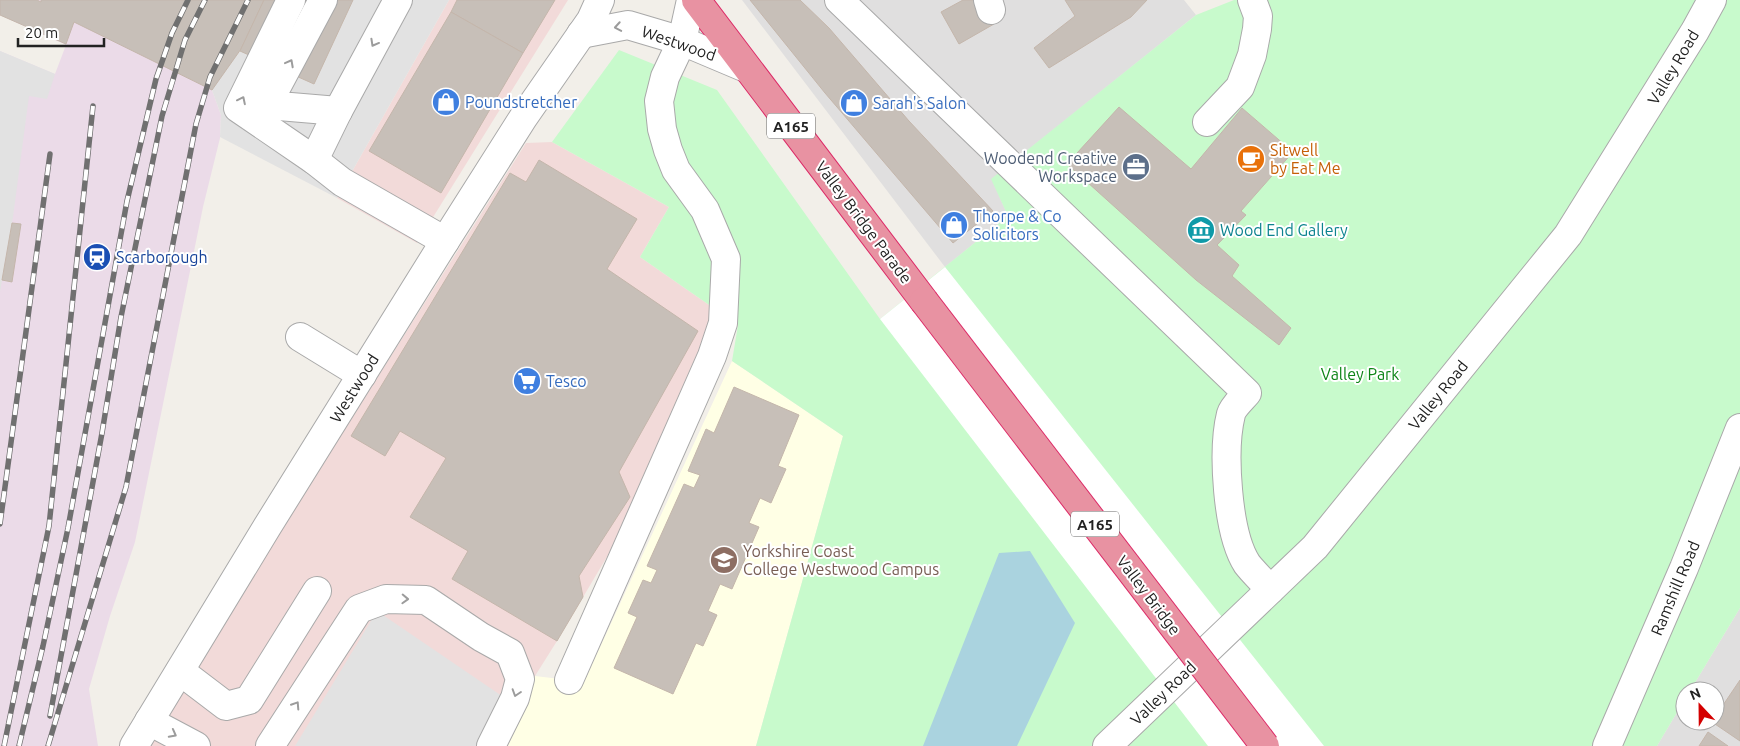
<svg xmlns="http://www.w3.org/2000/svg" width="1740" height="746" font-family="Ubuntu,sans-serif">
<rect width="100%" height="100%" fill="#f2efe9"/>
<g fill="#e0dfdf">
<polygon points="742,0 1184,0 1196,15 992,179 1008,216 945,267"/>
<polygon points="1740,608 1740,746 1657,746 1685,699 1685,721 1715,721 1715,691 1690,691"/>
</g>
<g fill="#f2dad9">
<polygon points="449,0 568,0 417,243 337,198"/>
<polygon points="552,142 669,207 640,257 738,325 702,346 643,496 557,641 535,676 521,717 507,746 148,746 192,670 526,143"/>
</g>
<polygon fill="#ebdbe8" points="0,0 263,0 241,49 212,90 221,115 220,138 203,207 135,542 110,616 89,689 98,746 0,746 0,51 55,74 66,45 0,15"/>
<polygon fill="#ffffe5" points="732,361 843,436 756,746 508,746 524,711 535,676 569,680 583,684"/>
<polygon fill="#c8facc" points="1234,0 1740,0 1740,608 1690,691 1685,691 1685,699 1657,746 756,746 843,436 732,361 738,325 640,257 669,207 552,142 619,50 717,90 880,319 1008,216 991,179 1196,15"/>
<g fill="#e2e2e2">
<polygon points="264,0 449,0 337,198 220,137 221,115 212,90 241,49"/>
<polygon points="0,51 55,74 47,99 29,96 13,217 0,292"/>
<polygon points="377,611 524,711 507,746 295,746"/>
</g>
<polygon fill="#aad3df" points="1030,551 1075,623 1017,746 923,746 999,553"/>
<polygon fill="#fff" points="945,267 1324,746 1208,746 880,319"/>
<g fill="#c7bfb8" stroke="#c4b6ab">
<polygon points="0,0 37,0 41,2 41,0 264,0 241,49 212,90 74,22 66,44 0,15"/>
<polygon points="264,0 353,0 314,84 240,51"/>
<polygon points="457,0 555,0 523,53 451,12"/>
<polygon points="750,0 800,0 829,28 909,121 993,211 953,243 825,93"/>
<polygon points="963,0 979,0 994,24 959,44 941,12"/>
<polygon points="1065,0 1147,0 1131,17 1049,68 1034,48 1075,16"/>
<polygon points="451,12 523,53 441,193 369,151"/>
<polygon points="1119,107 1191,169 1242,108 1293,152 1241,211 1246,215 1217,245 1239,265 1232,276 1291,328 1279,345 1196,280 1067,164"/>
<polygon points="539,160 637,219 607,269 698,331 619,472 630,497 579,576 583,597 557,641 452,579 468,551 410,517 446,458 400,431 385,456 351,436 510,173 526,182"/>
<polygon points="12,223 21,224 12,282 2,280"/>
<polygon points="734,387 799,415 778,466 786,469 771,503 760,498 749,523 759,527 732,589 720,584 708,611 717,615 703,646 696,643 673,694 614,668 637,617 628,613 643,580 651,583 657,570 647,566 684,484 694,488 700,475 688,471 706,429 714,433"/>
<polygon points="1740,680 1740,741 1712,722 1715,721 1715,717"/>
<polygon points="1708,732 1728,746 1699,746"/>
</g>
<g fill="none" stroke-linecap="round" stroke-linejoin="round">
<defs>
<g id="minor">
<polyline points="291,0 238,108 314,160 342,182 445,241"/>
<polyline points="323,0 267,105 338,111"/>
<path d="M839,0L1247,393C1242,399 1233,407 1231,414C1222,450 1227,533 1247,564C1254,573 1263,581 1270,590"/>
<polyline points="988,0 991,10"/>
<polyline points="581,34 628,25 682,41 746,68"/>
<polyline points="1207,122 1240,87 1252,55 1257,29 1258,16 1252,0"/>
<polyline points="314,160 338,111 398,0"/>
<polyline points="300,337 362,375"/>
<polyline points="180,671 226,706 249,700 317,591"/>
<polyline points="569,680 712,356 723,323 726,259 705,210 676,170 668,150 662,129 659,101 665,77 682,41 691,0"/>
<polyline points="149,721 196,746"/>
<polyline points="134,746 267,527 445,241 523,118 591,20 600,0"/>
<polyline points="270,746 359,609 386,599 426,600 481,637 510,653 520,679 515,698 491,746"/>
<polyline points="1107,746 1315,547 1568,235 1695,31 1712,0"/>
<polyline points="1607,746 1684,568 1740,428"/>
</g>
<polyline id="highway" points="696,0 924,301"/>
</defs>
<use href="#minor" stroke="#a9a9a9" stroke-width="30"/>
<use href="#highway" stroke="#dc2a67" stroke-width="30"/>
<use href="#minor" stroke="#fff" stroke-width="28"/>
<use href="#highway" stroke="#e892a2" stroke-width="28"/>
<defs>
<g id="rail">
<polyline points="0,524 50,154"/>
<polyline points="50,716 102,433 121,317 162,116 185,40 205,0"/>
<polyline points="4,746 49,526 93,106"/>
<polyline points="19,746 43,646 68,528 127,201 156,79 172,33 188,0"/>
<polyline points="48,746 126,487 196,124 210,77 248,0"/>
</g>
</defs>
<use href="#rail" stroke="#707070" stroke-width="5.5"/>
<use href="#rail" stroke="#fff" stroke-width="4" stroke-dasharray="11" stroke-linecap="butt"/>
<defs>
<polyline id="highway-bridge" points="924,301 1265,746"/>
</defs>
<use href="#highway-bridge" stroke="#dc2a67" stroke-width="30" stroke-linecap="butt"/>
<use href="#highway-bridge" stroke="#e892a2" stroke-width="28"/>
</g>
<defs><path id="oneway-chevron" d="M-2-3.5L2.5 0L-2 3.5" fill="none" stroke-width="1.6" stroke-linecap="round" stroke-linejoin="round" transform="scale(1.25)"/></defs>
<g stroke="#9c9c9c">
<use href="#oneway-chevron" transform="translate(618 27) rotate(170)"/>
<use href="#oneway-chevron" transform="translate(374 43) rotate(119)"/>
<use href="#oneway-chevron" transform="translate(290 63) rotate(-62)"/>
<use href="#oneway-chevron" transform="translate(242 100) rotate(-64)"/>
<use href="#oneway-chevron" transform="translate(405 599) rotate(2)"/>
<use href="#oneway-chevron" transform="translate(516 693) rotate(108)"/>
<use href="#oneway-chevron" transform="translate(296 705) rotate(-57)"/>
<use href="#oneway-chevron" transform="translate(173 734) rotate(28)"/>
</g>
<defs>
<symbol id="shop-disc" viewBox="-11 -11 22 22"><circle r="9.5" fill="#3f7fe0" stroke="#fff"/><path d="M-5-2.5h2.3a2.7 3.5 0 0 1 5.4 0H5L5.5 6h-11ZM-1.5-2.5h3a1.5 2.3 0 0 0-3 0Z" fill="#fff"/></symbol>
<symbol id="cafe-disc" viewBox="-11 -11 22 22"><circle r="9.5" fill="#e8710a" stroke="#fff"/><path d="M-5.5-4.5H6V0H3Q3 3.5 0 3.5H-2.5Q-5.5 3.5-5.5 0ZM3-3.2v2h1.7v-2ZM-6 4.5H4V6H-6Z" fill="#fff"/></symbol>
<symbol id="office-disc" viewBox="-11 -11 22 22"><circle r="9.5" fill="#5c6f8a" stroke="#fff"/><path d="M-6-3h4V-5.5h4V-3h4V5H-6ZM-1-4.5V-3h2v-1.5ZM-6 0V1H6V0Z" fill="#fff"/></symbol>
<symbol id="museum-disc" viewBox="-11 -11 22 22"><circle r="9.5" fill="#0f9aa8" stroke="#fff"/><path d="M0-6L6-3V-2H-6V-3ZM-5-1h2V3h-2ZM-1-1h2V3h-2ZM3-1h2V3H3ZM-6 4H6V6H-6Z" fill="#fff"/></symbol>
<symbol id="station-disc" viewBox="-11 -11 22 22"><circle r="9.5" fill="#1a4fb4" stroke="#fff"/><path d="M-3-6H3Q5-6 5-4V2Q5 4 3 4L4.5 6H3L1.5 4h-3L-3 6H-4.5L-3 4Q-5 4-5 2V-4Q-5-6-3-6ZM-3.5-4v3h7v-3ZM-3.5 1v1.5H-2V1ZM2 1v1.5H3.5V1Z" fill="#fff"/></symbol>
<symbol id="supermarket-disc" viewBox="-11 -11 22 22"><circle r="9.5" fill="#3f7fe0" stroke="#fff"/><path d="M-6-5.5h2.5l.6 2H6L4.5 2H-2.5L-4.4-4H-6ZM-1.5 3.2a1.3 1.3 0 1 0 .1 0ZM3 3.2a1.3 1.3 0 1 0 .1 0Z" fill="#fff"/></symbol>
<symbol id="university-disc" viewBox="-11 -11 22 22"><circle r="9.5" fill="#8d6e63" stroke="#fff"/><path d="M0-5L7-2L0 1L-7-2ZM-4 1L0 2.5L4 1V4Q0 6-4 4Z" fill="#fff"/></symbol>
</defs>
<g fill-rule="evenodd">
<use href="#shop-disc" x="430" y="86" width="32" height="32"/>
<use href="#shop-disc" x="838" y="87" width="32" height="32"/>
<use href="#cafe-disc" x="1235" y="143" width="32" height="32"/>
<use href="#office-disc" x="1120" y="151" width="32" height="32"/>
<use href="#shop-disc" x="938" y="209" width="32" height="32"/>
<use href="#museum-disc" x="1185" y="214" width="32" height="32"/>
<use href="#station-disc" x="81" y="241" width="32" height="32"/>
<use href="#supermarket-disc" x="511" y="365" width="32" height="32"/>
<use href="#university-disc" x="708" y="544" width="32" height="32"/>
</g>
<g text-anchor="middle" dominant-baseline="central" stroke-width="4" stroke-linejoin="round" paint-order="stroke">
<g fill="#fff" stroke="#646464" stroke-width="1">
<rect x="767" y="113.5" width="48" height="25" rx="4"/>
<rect x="1071" y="511.5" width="48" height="25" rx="4"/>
</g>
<g font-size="15" font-weight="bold" fill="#222">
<text x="791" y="126">A165</text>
<text x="1095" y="524">A165</text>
</g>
<g font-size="16" fill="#222" stroke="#fff">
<text transform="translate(679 43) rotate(19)">Westwood</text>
<text transform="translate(1673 67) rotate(-59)">Valley Road</text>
<text transform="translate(864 222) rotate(53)">Valley Bridge Parade</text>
<text transform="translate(354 388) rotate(-58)">Westwood</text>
<text transform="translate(1438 395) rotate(-51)">Valley Road</text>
<text transform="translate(1675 588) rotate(-67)">Ramshill Road</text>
<text transform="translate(1149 595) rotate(53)">Valley Bridge</text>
<text transform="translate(1163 693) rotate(-44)">Valley Road</text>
</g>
<g font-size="16" fill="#366cbe" stroke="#fff" text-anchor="start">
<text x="465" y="102">Poundstretcher</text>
<text x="873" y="103">Sarah's Salon</text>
<text x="973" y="216">Thorpe &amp; Co<tspan x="973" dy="18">Solicitors</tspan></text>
<text x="546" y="381">Tesco</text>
</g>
<g font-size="16" fill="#c56008" stroke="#fff" text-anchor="start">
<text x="1270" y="150">Sitwell<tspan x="1270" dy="18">by Eat Me</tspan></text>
</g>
<g font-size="16" fill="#4e5e75" stroke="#fff" text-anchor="end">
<text x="1117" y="158">Woodend Creative<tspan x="1117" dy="18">Workspace</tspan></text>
</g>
<g font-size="16" fill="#0d838f" stroke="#fff" text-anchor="start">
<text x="1220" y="230">Wood End Gallery</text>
</g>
<g font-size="16" fill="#164399" stroke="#fff" text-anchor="start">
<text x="116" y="257">Scarborough</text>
</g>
<g font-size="16" fill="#0c8416" stroke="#fff">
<text x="1360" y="374">Valley Park</text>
</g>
<g font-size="16" fill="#785e54" stroke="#fff" text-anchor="start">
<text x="743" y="551">Yorkshire Coast<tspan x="743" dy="18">College Westwood Campus</tspan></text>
</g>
</g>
<g transform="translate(1700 706) rotate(338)"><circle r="24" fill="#ffffff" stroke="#a7a7a7"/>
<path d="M0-4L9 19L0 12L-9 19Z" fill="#d40000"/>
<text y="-8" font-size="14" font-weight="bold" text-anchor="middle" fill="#222222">N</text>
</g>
<path d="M18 38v8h86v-8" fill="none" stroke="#222222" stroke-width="2.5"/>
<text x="25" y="38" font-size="15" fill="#222222" stroke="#ffffff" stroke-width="4" paint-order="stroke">20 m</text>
</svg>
